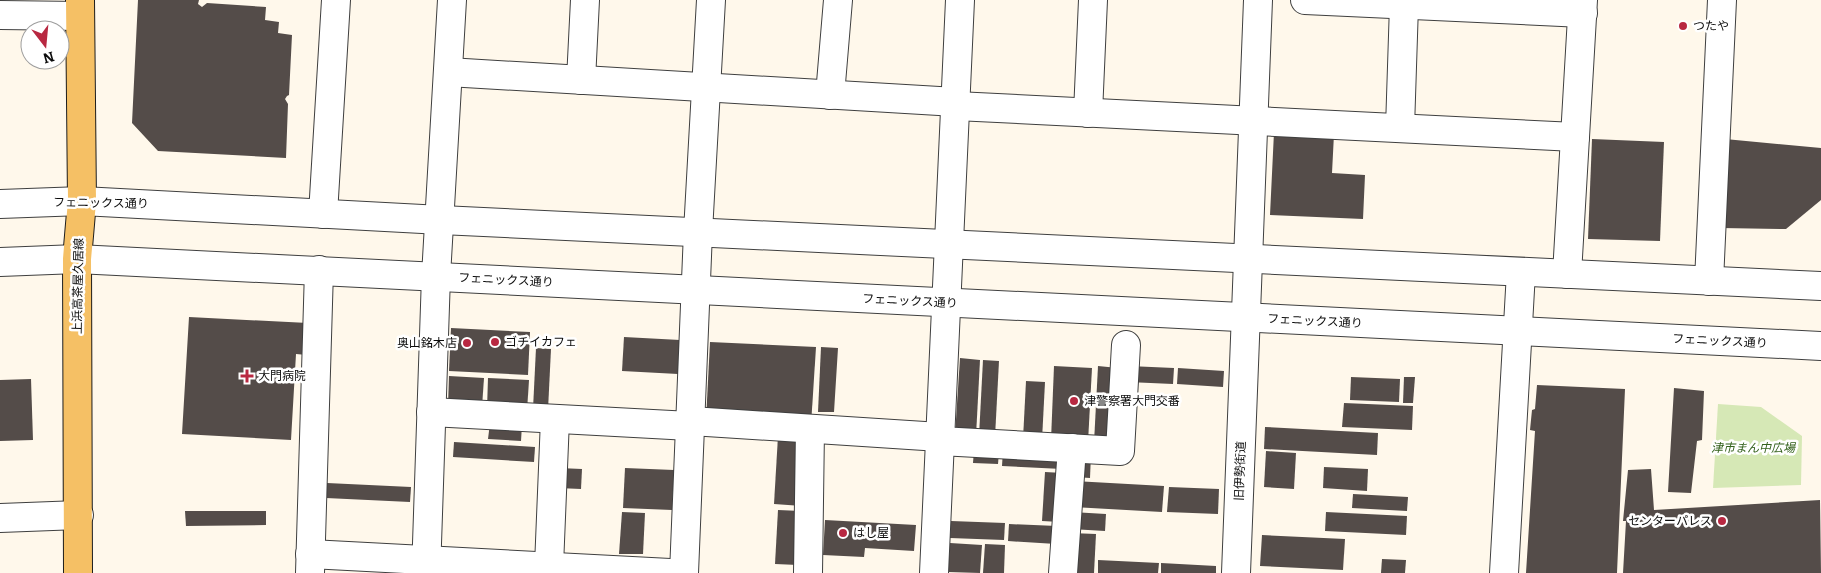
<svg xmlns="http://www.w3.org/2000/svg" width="1821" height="573" font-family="Bitter,'Noto Sans JP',serif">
<rect width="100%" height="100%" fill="#fff8eb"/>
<polygon fill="#d6e8b6" points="1718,404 1761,407 1802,436 1801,485 1713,488"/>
<g fill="#544c49">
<polygon points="138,0 199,0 198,4 202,7 207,3 266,7 265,20 279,22 278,33 292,35 289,95 287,96 285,99 288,104 286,158 158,151 132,123"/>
<polygon points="1274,132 1334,134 1332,173 1365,175 1363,219 1270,215"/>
<polygon points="1592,139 1664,142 1660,241 1588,239"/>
<polygon points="1725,139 1821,148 1821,200 1786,229 1721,228"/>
<polygon points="189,317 308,323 307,355 296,354 291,440 182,434"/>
<polygon points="451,328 530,332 528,375 449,371"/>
<polygon points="624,337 680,340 678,374 622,371"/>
<polygon points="710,342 816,347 811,425 706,420"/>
<polygon points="821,347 838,348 834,412 818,412"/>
<polygon points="536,348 551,349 548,410 533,409"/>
<polygon points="960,358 980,360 976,436 955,435"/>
<polygon points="983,360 999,361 995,437 979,436"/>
<polygon points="1054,366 1092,368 1088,442 1051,440"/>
<polygon points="1098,366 1118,368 1113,444 1094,443"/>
<polygon points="1129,366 1174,368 1173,384 1128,382"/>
<polygon points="1178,368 1224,371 1223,387 1177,384"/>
<polygon points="449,376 484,378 482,407 448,406"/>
<polygon points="1351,377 1400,379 1399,402 1350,400"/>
<polygon points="1404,377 1415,377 1413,403 1403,403"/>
<polygon points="488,378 529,380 527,411 487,409"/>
<polygon points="31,379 33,440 0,441 0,380"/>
<polygon points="1026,381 1045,382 1042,440 1023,439"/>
<polygon points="1537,385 1625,389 1617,573 1526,573 1535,431 1530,430 1532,410 1535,409"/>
<polygon points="1674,388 1704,391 1702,440 1697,441 1691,493 1668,492"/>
<polygon points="1344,403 1413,406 1412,430 1342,427"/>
<polygon points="490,423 522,424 521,441 488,439"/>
<polygon points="1265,427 1378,433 1377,455 1264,449"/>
<polygon points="778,436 806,438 802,506 774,504"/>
<polygon points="454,442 535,447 534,462 453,457"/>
<polygon points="974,450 999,452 998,464 973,463"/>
<polygon points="1003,451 1063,454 1062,469 1002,466"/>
<polygon points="1266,451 1296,453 1294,489 1264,487"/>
<polygon points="1076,454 1091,454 1090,478 1075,477"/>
<polygon points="1324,467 1368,469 1367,491 1323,488"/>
<polygon points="559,468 582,469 581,489 558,488"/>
<polygon points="625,468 674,470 672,510 623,508"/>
<polygon points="1651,469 1654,510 1820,500 1821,573 1623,573 1626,521 1623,521 1628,470"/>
<polygon points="1045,472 1063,473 1060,522 1042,521"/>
<polygon points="1074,481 1164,486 1162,512 1073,507"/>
<polygon points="327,483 411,487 410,502 326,498"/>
<polygon points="1169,487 1219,489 1218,514 1167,512"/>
<polygon points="1353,494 1408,497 1407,511 1352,508"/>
<polygon points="778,510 801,511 798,565 775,564"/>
<polygon points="185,511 266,511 266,525 186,526"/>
<polygon points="622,512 645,513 643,554 619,554"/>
<polygon points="1072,512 1106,514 1105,531 1071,529"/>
<polygon points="1326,512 1407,516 1406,535 1325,531"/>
<polygon points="825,520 916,525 914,551 865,548 864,557 823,555"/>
<polygon points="951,521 1005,523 1004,540 950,538"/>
<polygon points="1009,524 1057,526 1056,544 1008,541"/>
<polygon points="1071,533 1096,534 1094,573 1069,573"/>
<polygon points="1262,535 1345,539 1343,570 1260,566"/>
<polygon points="950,543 982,545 980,573 948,572"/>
<polygon points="985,544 1005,545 1004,573 983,573"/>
<polygon points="1382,559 1406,560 1405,573 1381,573"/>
<polygon points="1098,560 1159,563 1158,573 1098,573"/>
<polygon points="1161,563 1216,566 1216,573 1161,573"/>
</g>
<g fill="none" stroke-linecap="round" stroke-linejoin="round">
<defs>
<g id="minor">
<polyline points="1305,0 1583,13"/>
<polyline points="0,15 80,16"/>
<polyline points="448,72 956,102"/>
<polyline points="581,80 585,0"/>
<polyline points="830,95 838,0"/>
<polyline points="956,106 1575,137"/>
<polyline points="1088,113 1093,0"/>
<polyline points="1400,128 1404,5"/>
<polyline points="0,204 82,201 441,220 1821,286"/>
<polyline points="323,214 336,0"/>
<polyline points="0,262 77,259 1821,346"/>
<polyline points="1567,274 1583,0"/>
<polyline points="1709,281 1722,0"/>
<polyline points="431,412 690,426"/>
<polyline points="691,421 940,437"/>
<polyline points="940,441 1120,451 1126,345"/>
<polyline points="0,518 79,515"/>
<polyline points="310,554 670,573"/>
<polyline points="549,566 555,419"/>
<polyline points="310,573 319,270"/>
<polyline points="426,573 436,276 452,0"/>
<polyline points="684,573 698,232 711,0"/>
<polyline points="808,573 810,429"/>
<polyline points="934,573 960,0"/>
<polyline points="1063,573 1072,448"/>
<polyline points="1236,573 1258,0"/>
<polyline points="1504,573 1521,272"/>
</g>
<polyline id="major" points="78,573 77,259 82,201 80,0"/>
</defs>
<use href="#minor" stroke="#3f3f3f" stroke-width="30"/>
<use href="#major" stroke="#1d1d1d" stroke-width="30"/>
<use href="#minor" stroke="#fff" stroke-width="28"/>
<use href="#major" stroke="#f5c065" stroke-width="28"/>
</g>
<g fill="#b82841" stroke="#fff" stroke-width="2">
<circle cx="1683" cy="26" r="5"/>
<circle cx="495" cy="342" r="5"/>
<circle cx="467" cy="343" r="5"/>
<path d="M244.5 368.5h5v5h5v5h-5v5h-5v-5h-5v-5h5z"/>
<circle cx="1074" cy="401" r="5"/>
<circle cx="1722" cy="521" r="5"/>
<circle cx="843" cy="533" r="5"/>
</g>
<g text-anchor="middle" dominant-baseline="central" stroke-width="5" stroke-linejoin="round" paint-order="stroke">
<g font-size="12" fill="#0c0c0c" stroke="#fff" text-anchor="start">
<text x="1693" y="26">つたや</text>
<text x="505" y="342">ゴチイカフェ</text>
<text x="457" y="343" text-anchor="end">奥山銘木店</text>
<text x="258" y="376">大門病院</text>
<text x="1084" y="401">津警察署大門交番</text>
<text x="1712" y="521" text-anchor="end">センターパレス</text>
<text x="853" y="533">はし屋</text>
</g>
<g font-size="12" fill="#0c0c0c" stroke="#fff">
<text transform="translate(101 203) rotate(1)">フェニックス通り</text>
<text transform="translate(506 280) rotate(3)">フェニックス通り</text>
<text transform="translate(78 286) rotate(-89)">上浜高茶屋久居線</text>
<text transform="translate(910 301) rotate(3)">フェニックス通り</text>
<text transform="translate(1315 321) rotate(3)">フェニックス通り</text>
<text transform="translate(1720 341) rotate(3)">フェニックス通り</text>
<text transform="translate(1240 471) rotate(-88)">旧伊勢街道</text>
</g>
<g font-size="12" font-style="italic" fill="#35621e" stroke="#fff">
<text x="1753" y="448">津市まん中広場</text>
</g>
</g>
<g transform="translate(45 45) rotate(164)"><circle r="24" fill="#ffffff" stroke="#9e9e9e"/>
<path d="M0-4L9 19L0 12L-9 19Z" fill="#b82841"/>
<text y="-8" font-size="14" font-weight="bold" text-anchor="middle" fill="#0c0c0c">N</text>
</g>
</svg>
